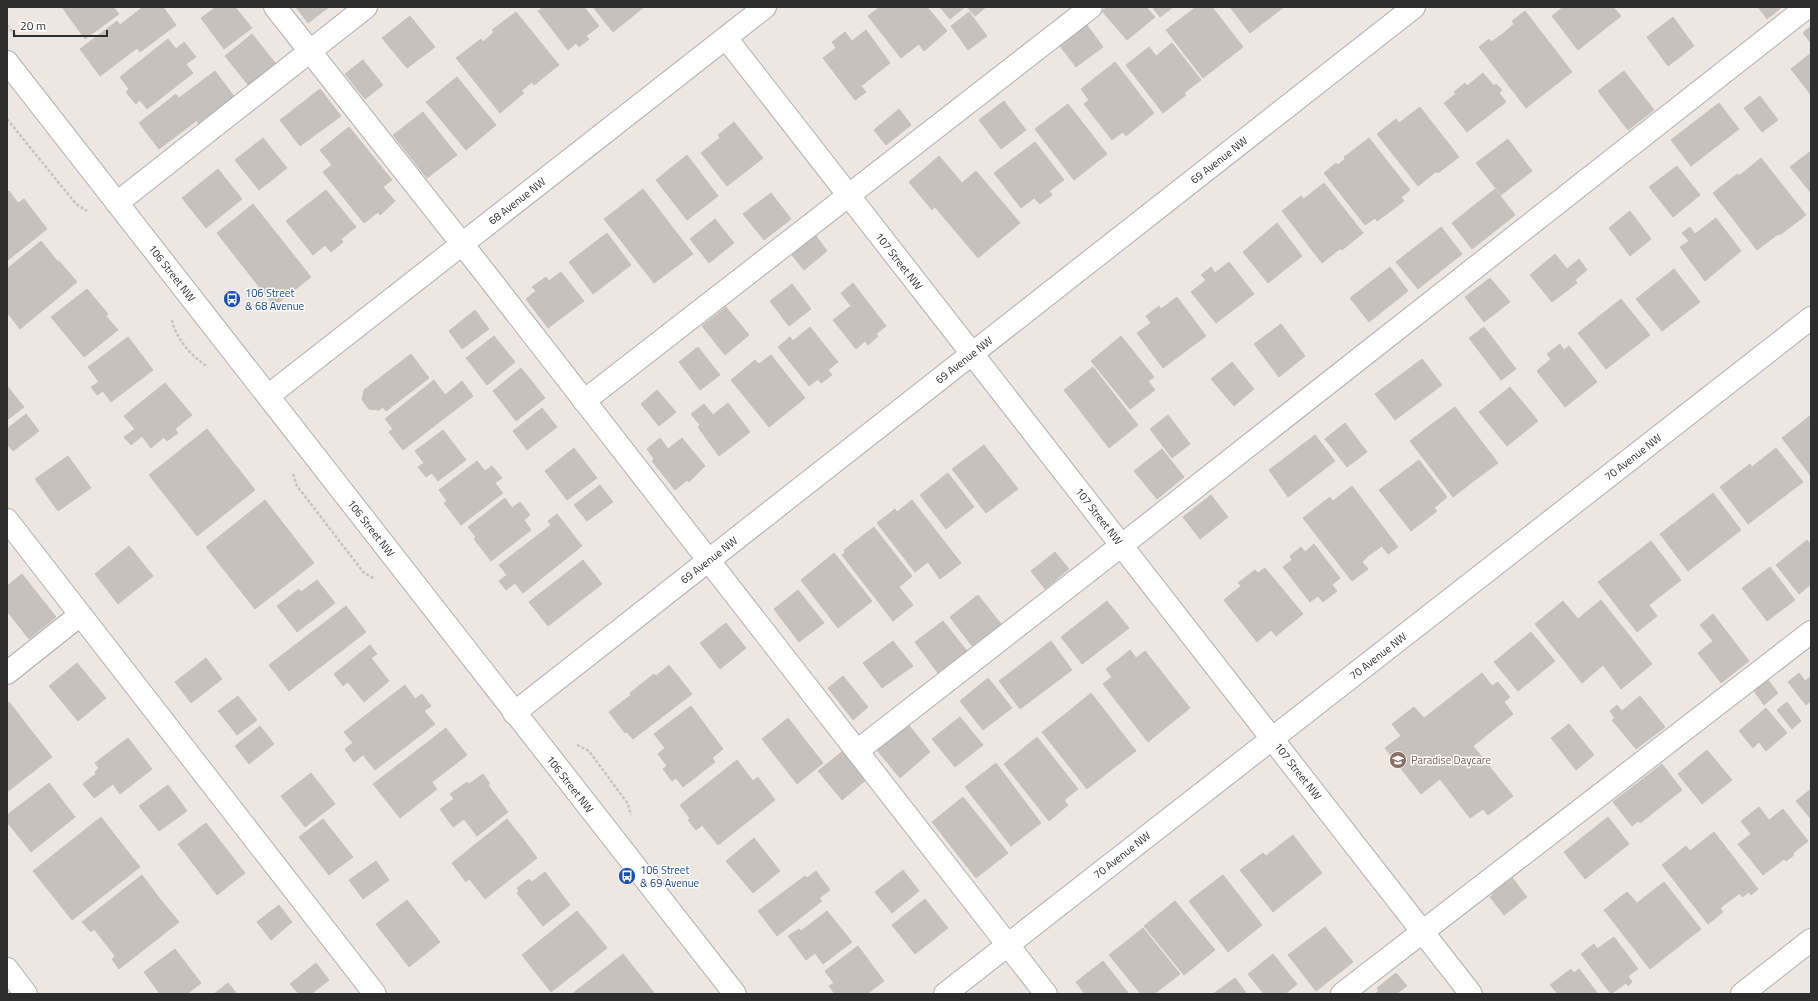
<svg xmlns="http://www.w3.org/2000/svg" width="1818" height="1001" font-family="'Titillium Web',sans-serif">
<rect width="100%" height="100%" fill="#ede6e1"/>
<g fill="#c6c1bc" stroke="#c8c2ba">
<polygon points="62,7 113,7 119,14 85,39"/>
<polygon points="143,7 163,7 176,25 140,52 120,25"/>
<polygon points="216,7 235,7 252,28 224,49 201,18"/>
<polygon points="296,7 329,7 308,23"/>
<polygon points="544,7 584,7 599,26 586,36 589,39 579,47 576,43 568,50 538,11"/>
<polygon points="593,7 644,7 613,32"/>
<polygon points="880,7 927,7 947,31 924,51 919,44 901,58 868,16"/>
<polygon points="940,7 965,7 950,19"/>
<polygon points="967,7 986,7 975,16"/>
<polygon points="1107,7 1146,7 1155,17 1127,40 1102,11"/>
<polygon points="1152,7 1173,7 1160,17"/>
<polygon points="1196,7 1212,7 1243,47 1203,78 1166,30"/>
<polygon points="1230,7 1284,7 1250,33"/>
<polygon points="1561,7 1613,7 1621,16 1578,50 1552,16 1562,8"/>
<polygon points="1758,7 1782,7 1767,19"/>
<polygon points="1525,11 1572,72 1549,90 1504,33 1514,24 1512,21"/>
<polygon points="516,12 559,65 534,85 532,82 521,91 524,93 500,113 456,58 481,39 483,42 494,32 492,30"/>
<polygon points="969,12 987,36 968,50 951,26"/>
<polygon points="410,16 435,47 407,68 382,38"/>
<polygon points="1673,17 1694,46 1668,66 1647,37"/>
<polygon points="117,21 137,48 100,76 80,49"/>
<polygon points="1084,21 1103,47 1076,67 1057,42"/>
<polygon points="1811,26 1811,43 1803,33"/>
<polygon points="866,30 890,63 861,86 866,92 855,100 823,58 836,48 832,42 845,32 852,41"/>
<polygon points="1504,33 1549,90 1526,108 1479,47 1489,39 1491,42"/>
<polygon points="252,34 276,64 249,86 225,56"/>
<polygon points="168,39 176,49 184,42 196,57 186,64 193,73 147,109 140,100 136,104 126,92 129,89 120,77"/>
<polygon points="1172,43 1201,80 1184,93 1186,95 1163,113 1126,65 1149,47 1156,56"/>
<polygon points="1811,53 1811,95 1791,69"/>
<polygon points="363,60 383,85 365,99 345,74"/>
<polygon points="1115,62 1154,113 1126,136 1123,132 1112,140 1084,104 1089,100 1081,89"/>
<polygon points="215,71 235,98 200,125 179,98"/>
<polygon points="1624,71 1654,110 1628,130 1598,91"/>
<polygon points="1483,73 1494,86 1496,84 1502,90 1499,93 1506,102 1467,132 1444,103 1456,94 1454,92 1465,83 1467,86"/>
<polygon points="457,77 496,125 466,150 426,102"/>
<polygon points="320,89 341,116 300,146 280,120"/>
<polygon points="176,94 196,121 159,149 139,123"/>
<polygon points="1760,96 1778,120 1762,132 1744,108"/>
<polygon points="1004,101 1026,130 1001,149 979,120"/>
<polygon points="1719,103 1739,129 1691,166 1671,140"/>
<polygon points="1068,104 1107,154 1074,180 1035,129"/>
<polygon points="1420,107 1459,157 1438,173 1399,123"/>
<polygon points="899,109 911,125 886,145 874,130"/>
<polygon points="423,112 457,155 427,178 393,135"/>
<polygon points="1396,119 1437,171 1418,186 1377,134"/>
<polygon points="734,122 763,158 727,186 701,153 720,138 718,135"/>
<polygon points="349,127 392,180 383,187 395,201 380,215 378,212 364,223 323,172 332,165 320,150"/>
<polygon points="263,138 287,168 259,190 235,160"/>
<polygon points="1369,138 1410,190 1401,197 1404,201 1391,211 1347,155"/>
<polygon points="1508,139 1532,171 1501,195 1476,163"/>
<polygon points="1035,142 1064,180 1049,191 1052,195 1040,204 1034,198 1021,208 994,173"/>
<polygon points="1811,151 1811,193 1790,167"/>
<polygon points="687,155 718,196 687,220 656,180"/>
<polygon points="1347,155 1391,211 1377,221 1375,218 1365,225 1324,173 1336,163 1338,165 1345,159 1344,157"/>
<polygon points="939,156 962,183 976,171 1020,223 978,258 935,207 932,210 909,182"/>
<polygon points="1761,158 1806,215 1781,234 1736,175 1738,174 1739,176"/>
<polygon points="1677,166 1700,195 1673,217 1649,187"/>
<polygon points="218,169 242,199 206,228 182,198"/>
<polygon points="1736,175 1781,234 1779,235 1778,234 1757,250 1713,193"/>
<polygon points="1324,183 1363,233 1342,250 1304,199"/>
<polygon points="643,189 693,254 654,283 604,219"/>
<polygon points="1495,189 1515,215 1472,249 1452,223"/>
<polygon points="326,190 356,227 341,239 343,242 331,252 325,245 313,255 286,221"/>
<polygon points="9,191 18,203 24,199 47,229 8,260 7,192"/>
<polygon points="771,193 791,219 764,240 743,214"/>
<polygon points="1301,196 1341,248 1322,263 1282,211"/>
<polygon points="253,204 311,277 274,306 217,233"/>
<polygon points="1630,211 1651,239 1630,256 1609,228"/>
<polygon points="1716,218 1741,251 1705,281 1680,247 1689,241 1682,233 1690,227 1695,234"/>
<polygon points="715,219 734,243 709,263 690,239"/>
<polygon points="1277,223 1302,256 1268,283 1243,252"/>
<polygon points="1441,227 1462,254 1418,289 1396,262"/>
<polygon points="607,233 631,265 593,294 569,262"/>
<polygon points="816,236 827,251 804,270 792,255"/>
<polygon points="41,241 58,262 7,303 7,269"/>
<polygon points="1555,254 1567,269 1579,259 1587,270 1575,280 1577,283 1552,302 1530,275"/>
<polygon points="59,261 77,282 20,329 7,312 7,303"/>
<polygon points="1229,262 1254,294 1216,323 1191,292 1206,280 1201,275 1211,267 1215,273"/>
<polygon points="1390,267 1408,291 1369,322 1350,298"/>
<polygon points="1674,269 1700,302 1662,331 1636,299"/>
<polygon points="561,272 584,301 548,328 526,299 536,291 532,287 546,277 549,281"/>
<polygon points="1490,278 1510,302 1484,322 1465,297"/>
<polygon points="853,283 886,326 876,334 878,336 868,345 865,341 856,349 833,320 851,306 841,293"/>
<polygon points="792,284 811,309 789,326 770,301"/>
<polygon points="87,289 108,314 106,316 118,330 84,357 51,317"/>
<polygon points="1177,297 1206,336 1163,368 1137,333 1151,323 1146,316 1159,306 1161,309"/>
<polygon points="1621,299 1650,335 1606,369 1578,333"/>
<polygon points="726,307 749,335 725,355 702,326"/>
<polygon points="475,310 489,329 462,349 449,331"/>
<polygon points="1281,324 1305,356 1279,377 1254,344"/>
<polygon points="810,327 838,362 828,370 832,375 821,383 818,379 809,386 778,347 790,337 793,341"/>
<polygon points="1484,327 1516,369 1501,380 1469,338"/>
<polygon points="494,336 515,362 487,385 466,358"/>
<polygon points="1121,336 1154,377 1148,381 1155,390 1130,409 1091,361"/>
<polygon points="128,337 153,370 111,402 103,391 97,395 91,387 99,382 88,367"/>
<polygon points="1560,344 1564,350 1569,346 1597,382 1565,407 1537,371 1551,359 1547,354"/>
<polygon points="698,347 720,375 700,390 679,362"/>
<polygon points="411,354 429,378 386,411 383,407 379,410 369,409 362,400 364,390"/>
<polygon points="771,355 805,398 769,427 731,380 755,360 759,364"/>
<polygon points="1422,359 1442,385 1395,420 1375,394"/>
<polygon points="1232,362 1254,389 1234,406 1211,379"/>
<polygon points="1093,367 1138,425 1109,448 1064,390"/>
<polygon points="521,368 545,398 516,421 493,391"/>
<polygon points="434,380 445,395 462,381 473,396 403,450 389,432 393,429 385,419"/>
<polygon points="165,383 192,415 175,429 178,433 167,441 164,437 151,448 142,436 131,445 124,437 135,429 124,416"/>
<polygon points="7,386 24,407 7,420"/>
<polygon points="1510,387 1538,421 1507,446 1479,412"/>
<polygon points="657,390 676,412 659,426 641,404"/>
<polygon points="728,403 750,432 719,456 698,427 700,425 691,414 704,404 713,415"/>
<polygon points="1455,407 1498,463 1475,480 1432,424"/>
<polygon points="542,408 557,427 527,450 513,431"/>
<polygon points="26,414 39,431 13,451 7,444 7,429"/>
<polygon points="1168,415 1190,444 1172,458 1150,429"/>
<polygon points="1811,415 1811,476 1782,438"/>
<polygon points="1345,423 1367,452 1347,467 1325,439"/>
<polygon points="1432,424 1475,480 1453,497 1410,441"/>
<polygon points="207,429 255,490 197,536 149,475"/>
<polygon points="443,430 466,460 438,481 432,473 426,477 418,467 424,463 415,451"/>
<polygon points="1315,435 1335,461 1288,497 1269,470"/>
<polygon points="660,438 668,449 682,438 705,466 689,482 687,480 675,490 652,461 654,459 647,449"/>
<polygon points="984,445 1018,489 986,513 952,469"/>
<polygon points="574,448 597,478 567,500 545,471"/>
<polygon points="1776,448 1803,482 1748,524 1720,487 1750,464 1752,467"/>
<polygon points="1162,449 1184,477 1157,499 1134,471"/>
<polygon points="68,456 91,488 58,511 35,479"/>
<polygon points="1419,460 1447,497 1434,508 1437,511 1411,531 1379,490"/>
<polygon points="477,461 485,471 492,466 502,478 495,483 503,493 461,525 444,503 447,501 439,490"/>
<polygon points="948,473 974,507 946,529 920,495"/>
<polygon points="600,485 613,502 587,521 574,505"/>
<polygon points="1352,486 1398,547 1388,554 1382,546 1368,556 1326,500 1330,497 1333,501"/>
<polygon points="1713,493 1741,530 1688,571 1660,534"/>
<polygon points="1211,495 1228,517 1200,539 1183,517"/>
<polygon points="505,498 512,508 520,502 530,515 524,520 531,530 491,561 474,539 476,537 468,527"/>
<polygon points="265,500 314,563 255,609 206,547"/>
<polygon points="912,500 961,563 940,579 928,562 915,572 877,523 895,509 897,512"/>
<polygon points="1326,500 1368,556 1362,562 1368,569 1352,581 1303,518"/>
<polygon points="557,514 582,546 523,593 515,583 506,590 499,581 507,575 499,565 551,525 548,521"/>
<polygon points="874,527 912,576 899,587 913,605 893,621 842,555 845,552 844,550"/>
<polygon points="1807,540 1811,545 1811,584 1799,594 1776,565"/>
<polygon points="1651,541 1681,580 1649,605 1657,616 1637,632 1598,582"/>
<polygon points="1314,544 1340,578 1332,585 1337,591 1323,602 1318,596 1310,602 1283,567 1292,560 1290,556 1301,547 1305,552"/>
<polygon points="129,546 153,576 118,604 95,574"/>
<polygon points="1055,552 1069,569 1045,589 1031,571"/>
<polygon points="834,553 872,601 838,628 801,580"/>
<polygon points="583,560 602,584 548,626 529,602"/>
<polygon points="1770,567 1795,600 1767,621 1742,588"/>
<polygon points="1265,568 1303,614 1276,636 1271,630 1257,642 1224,600 1241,586 1238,583 1255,570 1258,573"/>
<polygon points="22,574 56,617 29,639 7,611 7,586"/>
<polygon points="317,580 335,603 297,632 277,606 299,589 301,592"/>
<polygon points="798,590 824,623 799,642 774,609"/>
<polygon points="978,595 1001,624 972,646 950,617"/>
<polygon points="1601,600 1652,664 1621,689 1603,665 1582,683 1535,624 1563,601 1578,619"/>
<polygon points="1107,601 1129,628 1082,664 1061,637"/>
<polygon points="346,606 366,632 289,691 269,665"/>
<polygon points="1713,614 1749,661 1721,683 1698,653 1713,641 1700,625"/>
<polygon points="943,621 967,651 938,673 915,642"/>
<polygon points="726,623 746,648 720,669 700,643"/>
<polygon points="1531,632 1555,661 1518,691 1494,662"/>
<polygon points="893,641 913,666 882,688 863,663"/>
<polygon points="1051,641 1072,670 1020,709 999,681"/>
<polygon points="370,645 377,654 371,658 389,681 364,702 348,682 343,686 334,674"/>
<polygon points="1130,650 1136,658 1145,651 1190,708 1170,724 1119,659"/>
<polygon points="206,658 222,679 191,703 175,682"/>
<polygon points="1119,659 1170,724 1148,742 1103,684 1112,677 1106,669"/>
<polygon points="77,663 106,698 78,721 49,686"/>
<polygon points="669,665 692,694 633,739 627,732 625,733 609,712 631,695 630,693 654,674 656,676"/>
<polygon points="1482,673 1492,686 1498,682 1510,697 1504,702 1513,714 1473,746 1513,796 1488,815 1483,809 1470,818 1440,779 1421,794 1385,748 1401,736 1392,724 1414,707 1424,718"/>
<polygon points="1799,673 1805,681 1810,677 1811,678 1811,701 1806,705 1788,682"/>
<polygon points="843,676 868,707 853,720 828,688"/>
<polygon points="988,678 1012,708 983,730 960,701"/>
<polygon points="1768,680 1778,693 1764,705 1754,691"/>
<polygon points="405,685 415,699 422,694 431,706 424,711 435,724 375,770 363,755 354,762 345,749 353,743 344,732"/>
<polygon points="1091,693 1136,751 1112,769 1068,712"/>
<polygon points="238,696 257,720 237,735 218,711"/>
<polygon points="1640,696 1665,727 1636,749 1612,720 1615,718 1610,711 1617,705 1622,711"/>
<polygon points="9,702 30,729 7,746 7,703"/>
<polygon points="1787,702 1801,721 1792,729 1777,710"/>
<polygon points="691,706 723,749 712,758 715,762 683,787 676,778 672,781 663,769 667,766 658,754 665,748 654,734"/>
<polygon points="1766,708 1787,733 1766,751 1759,742 1753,748 1739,731"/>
<polygon points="1068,712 1112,769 1087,789 1042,732"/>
<polygon points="960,717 983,745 955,767 932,739"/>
<polygon points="788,718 823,763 797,784 762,739"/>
<polygon points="908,724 930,752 900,778 877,750"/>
<polygon points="1569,724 1594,755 1576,770 1551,738"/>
<polygon points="260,726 274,744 249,764 235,746"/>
<polygon points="446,728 467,755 432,782 411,755"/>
<polygon points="30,729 52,757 7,792 7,746"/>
<polygon points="1037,737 1078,789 1064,800 1068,805 1049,821 1004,764"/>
<polygon points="128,738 152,769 120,794 113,784 94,798 83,784 96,774 95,772 99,768 95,763"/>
<polygon points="844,750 867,779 842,800 818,771"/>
<polygon points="1707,750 1732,780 1702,804 1678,774"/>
<polygon points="411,755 437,789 400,818 373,784"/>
<polygon points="737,760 753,781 758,777 760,780 696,830 688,820 690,818 680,805"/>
<polygon points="996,763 1041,823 1011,846 965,787"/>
<polygon points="1662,764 1682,790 1640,823 1638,821 1632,826 1613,802"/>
<polygon points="311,773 335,804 305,827 281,796"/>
<polygon points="483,774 490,784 488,785 508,812 477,836 464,819 453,827 440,809 454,799 450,794 467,782 469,784"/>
<polygon points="760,780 775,800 718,845 702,825"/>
<polygon points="49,783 75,817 31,852 7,822 7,815"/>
<polygon points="168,785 187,811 159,831 139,806"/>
<polygon points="1811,789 1811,819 1796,801"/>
<polygon points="963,797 1008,853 976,878 932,822"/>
<polygon points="1759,807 1769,820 1783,809 1808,841 1793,853 1794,855 1786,861 1784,859 1763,875 1738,844 1751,834 1741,821"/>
<polygon points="101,817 121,843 53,896 33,871"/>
<polygon points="1608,817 1629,844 1585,879 1564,852"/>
<polygon points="323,819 353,857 329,875 299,837"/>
<polygon points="507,819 523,839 471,881 469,879 466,882 452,863"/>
<polygon points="206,823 245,873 217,895 178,844"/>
<polygon points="1714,832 1758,889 1751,895 1749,892 1742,897 1740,893 1720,908 1723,912 1708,924 1662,865 1686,846 1690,851"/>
<polygon points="1293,835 1322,873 1273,912 1240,870 1263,853 1266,856"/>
<polygon points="754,838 780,871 753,893 726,861"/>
<polygon points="523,839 537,858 485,899 471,881"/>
<polygon points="121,843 140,867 72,920 53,896"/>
<polygon points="376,861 389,880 363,899 349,880"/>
<polygon points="903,870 919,891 892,913 875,892"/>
<polygon points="816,871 830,890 819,898 822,901 777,936 758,911 805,876 807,878"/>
<polygon points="545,872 570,905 543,926 517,893 519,891 517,888 529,879 532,882"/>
<polygon points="142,875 160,899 105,943 94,929 91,932 82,922"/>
<polygon points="1223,875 1262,925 1228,952 1189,901"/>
<polygon points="1511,876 1527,897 1504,915 1490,897 1493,895 1491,891"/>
<polygon points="1664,882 1701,929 1650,969 1604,910 1627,892 1637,903"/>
<polygon points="160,899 179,922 119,969 112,959 115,956 105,943"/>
<polygon points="925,899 948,928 915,954 892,925"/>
<polygon points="407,900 440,942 409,967 376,924"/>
<polygon points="1175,901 1215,950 1184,975 1144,926"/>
<polygon points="279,905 292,922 271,940 257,922"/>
<polygon points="577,911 592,929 536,973 522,955"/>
<polygon points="827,911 852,942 823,964 815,953 806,960 788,936 799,929 801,931"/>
<polygon points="1325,927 1353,962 1316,991 1288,955"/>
<polygon points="1143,928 1180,974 1154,994 1141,994 1109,955"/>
<polygon points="592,929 607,948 551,992 536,973"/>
<polygon points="1614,937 1638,969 1628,976 1632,982 1628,986 1626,983 1611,994 1581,954 1594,944 1597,949"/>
<polygon points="858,946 884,981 867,994 835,994 829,986 834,983 825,971"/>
<polygon points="175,949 201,983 187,994 160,994 144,972"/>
<polygon points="623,954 655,994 572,994"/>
<polygon points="1273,954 1297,984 1285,994 1264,994 1248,974"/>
<polygon points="1103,961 1129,994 1085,994 1076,982"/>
<polygon points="316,963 329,980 311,994 299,994 290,984"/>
<polygon points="1571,969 1574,973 1579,969 1598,994 1558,994 1550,985"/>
<polygon points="1396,973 1407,986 1396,994 1374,994 1379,991 1377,988"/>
<polygon points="1235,978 1247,994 1213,994"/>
<polygon points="228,983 237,994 214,994"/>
</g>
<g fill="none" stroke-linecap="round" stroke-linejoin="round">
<defs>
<g id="minor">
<polyline points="275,7 485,273 1046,994"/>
<polyline points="726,38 1471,994"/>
<polyline points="7,62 735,994"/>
<polyline points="117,203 366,7"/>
<polyline points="268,396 765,7"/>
<polyline points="584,401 1091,7"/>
<polyline points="7,520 375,994"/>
<polyline points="7,673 80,615"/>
<polyline points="514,713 1414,7"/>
<polyline points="857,751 1140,531 1807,7"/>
<polyline points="7,969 26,994"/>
<polyline points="945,994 1811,318"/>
<polyline points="1342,994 1811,632"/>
<polyline points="1742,994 1811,940"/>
</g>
</defs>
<use href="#minor" stroke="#adb0b7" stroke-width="24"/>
<g stroke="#c4c4c4" stroke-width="2.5" stroke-dasharray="3 2" stroke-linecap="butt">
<polyline points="7,25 16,36"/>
<polyline points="7,119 76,204 87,211"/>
<path d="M172,320C176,339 192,357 208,367"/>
<polyline points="293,474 297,486 364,573 375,579"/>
<polyline points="577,745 589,751 628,804 631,815"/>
</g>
<use href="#minor" stroke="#fff" stroke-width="22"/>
</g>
<defs>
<symbol id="bus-disc" viewBox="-11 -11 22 22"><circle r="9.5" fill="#1a4fb4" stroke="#fff"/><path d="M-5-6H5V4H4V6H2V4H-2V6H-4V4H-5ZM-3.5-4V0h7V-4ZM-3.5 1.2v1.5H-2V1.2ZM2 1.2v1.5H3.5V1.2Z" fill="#fff"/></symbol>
<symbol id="school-disc" viewBox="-11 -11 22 22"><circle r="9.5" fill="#8d6e63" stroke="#fff"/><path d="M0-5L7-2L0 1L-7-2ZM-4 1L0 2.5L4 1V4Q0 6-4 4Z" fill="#fff"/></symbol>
</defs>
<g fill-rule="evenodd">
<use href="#bus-disc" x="222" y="289" width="20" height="20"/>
<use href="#school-disc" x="1388" y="750" width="20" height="20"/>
<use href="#bus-disc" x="617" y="866" width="20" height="20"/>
</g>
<g text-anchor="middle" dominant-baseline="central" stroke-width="3" stroke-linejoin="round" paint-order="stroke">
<g font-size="11" fill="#2d2d2d" stroke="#fff">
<text transform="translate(1219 160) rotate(-38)">69 Avenue NW</text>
<text transform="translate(517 201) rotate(-38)">68 Avenue NW</text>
<text transform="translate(899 261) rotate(52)">107 Street NW</text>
<text transform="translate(172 273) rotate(52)">106 Street NW</text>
<text transform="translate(964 360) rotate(-38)">69 Avenue NW</text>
<text transform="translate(1633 457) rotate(-38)">70 Avenue NW</text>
<text transform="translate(1099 516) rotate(52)">107 Street NW</text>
<text transform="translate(371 528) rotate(52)">106 Street NW</text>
<text transform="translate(709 560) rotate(-38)">69 Avenue NW</text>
<text transform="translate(1378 656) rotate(-38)">70 Avenue NW</text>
<text transform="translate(1298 771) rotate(52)">107 Street NW</text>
<text transform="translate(570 784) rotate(52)">106 Street NW</text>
<text transform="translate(1122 855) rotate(-38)">70 Avenue NW</text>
</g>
<g font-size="11" fill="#164399" stroke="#fff" text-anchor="start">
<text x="245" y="293">106 Street<tspan x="245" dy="13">&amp; 68 Avenue</tspan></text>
<text x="640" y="870">106 Street<tspan x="640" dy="13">&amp; 69 Avenue</tspan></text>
</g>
<g font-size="11" fill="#785e54" stroke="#fff" text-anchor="start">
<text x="1411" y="760">Paradise Daycare</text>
</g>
</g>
<rect width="1818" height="1001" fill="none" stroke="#2d2d2d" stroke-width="16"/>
<path d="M14 30v6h93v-6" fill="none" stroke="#2d2d2d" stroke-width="2"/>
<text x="20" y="30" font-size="12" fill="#2d2d2d" stroke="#ffffff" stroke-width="3" paint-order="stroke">20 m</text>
</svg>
